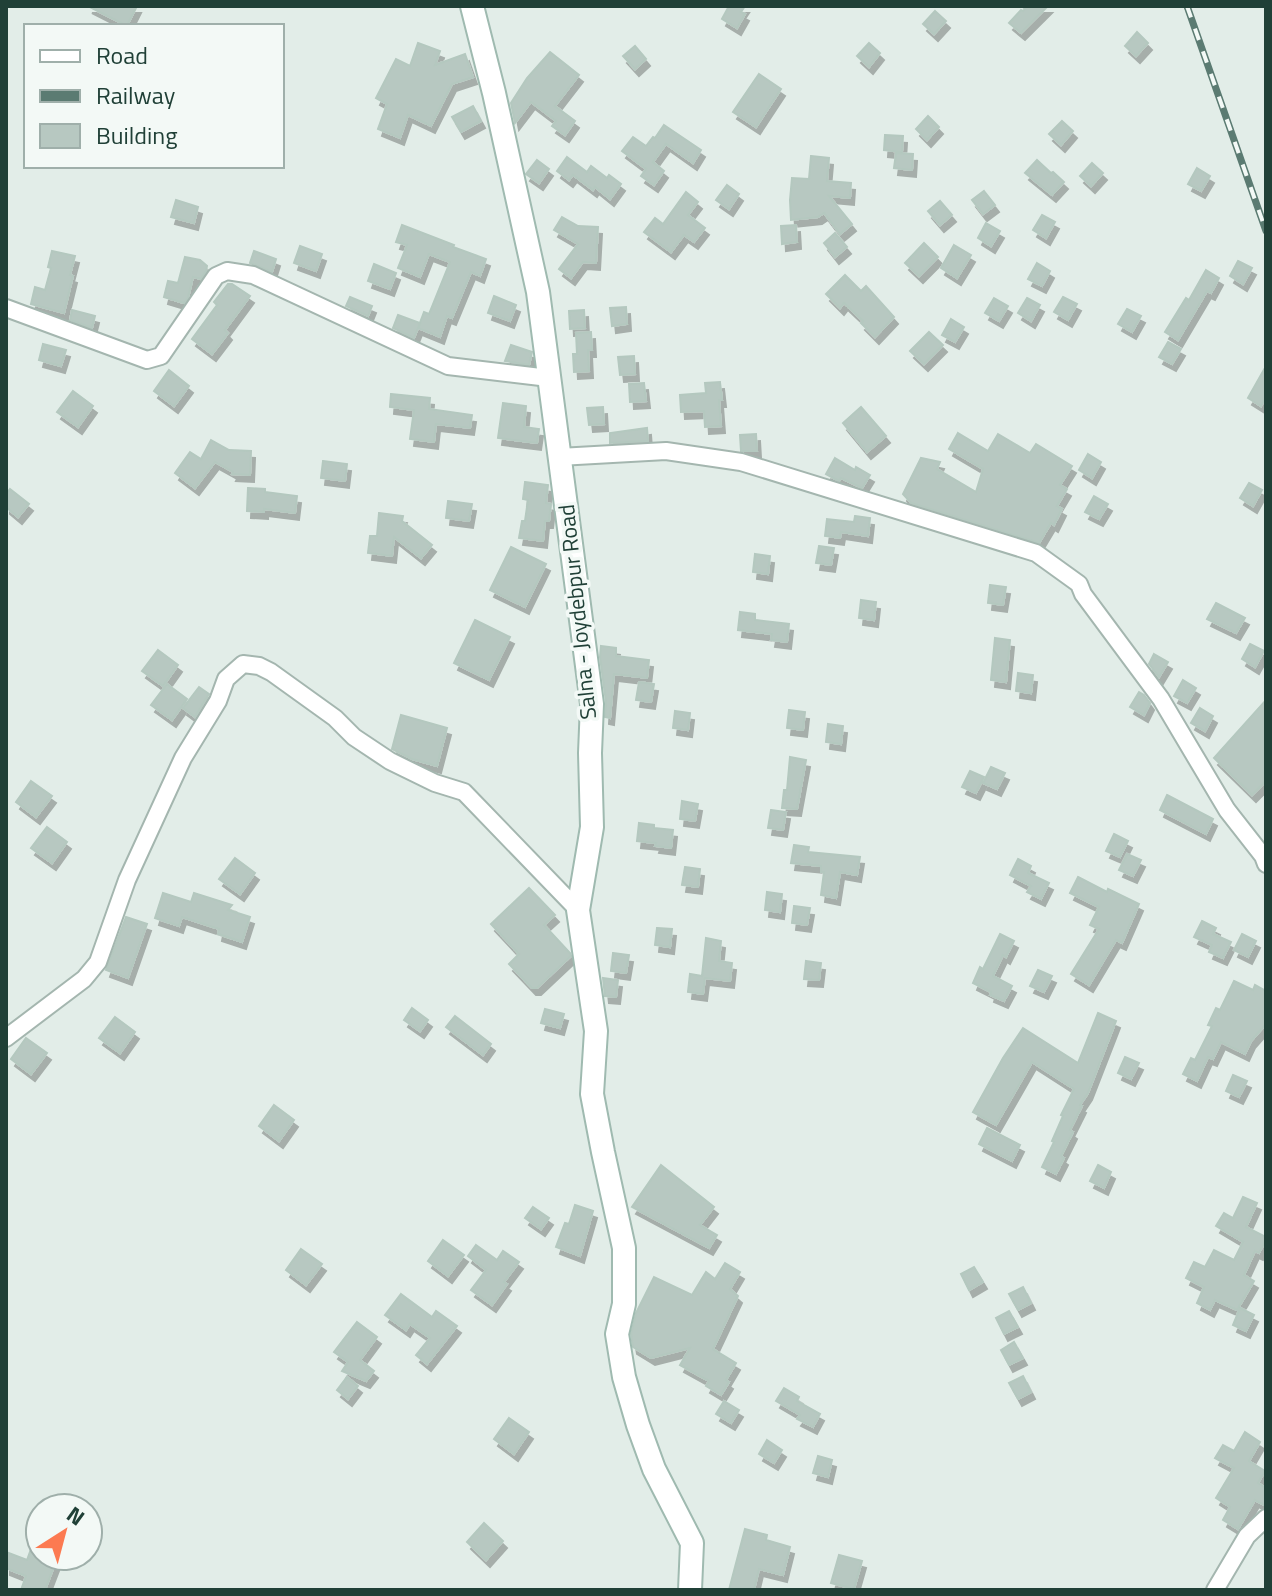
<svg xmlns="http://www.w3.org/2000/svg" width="1272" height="1596" font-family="'Titillium Web',sans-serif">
<defs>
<filter id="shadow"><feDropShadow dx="4" dy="7" stdDeviation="0" flood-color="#0004"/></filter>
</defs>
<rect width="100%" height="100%" fill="#e2ede8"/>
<g fill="#b7c8c1" stroke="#b4c8bf" stroke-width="2" filter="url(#shadow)">
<polygon points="88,6 137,6 127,26"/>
<polygon points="729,6 745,6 741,12 745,14 737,28 722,19"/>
<polygon points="1022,6 1048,6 1021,33 1009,23 1021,10 1023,11 1025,9"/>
<polygon points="935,11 946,21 934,34 923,24"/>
<polygon points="1137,32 1148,43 1136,56 1125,46"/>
<polygon points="418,43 440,51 435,65 465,54 473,77 452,84 431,126 408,115 400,138 378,129 387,104 376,98 396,59 410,66"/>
<polygon points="869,43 880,53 869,67 857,56"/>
<polygon points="635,46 646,59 635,69 623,56"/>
<polygon points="550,52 579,75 555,106 575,121 565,135 552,126 556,121 531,102 515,123 511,103 527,78"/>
<polygon points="759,74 781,89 756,127 733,112"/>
<polygon points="473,106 481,121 461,132 452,117"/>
<polygon points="928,116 939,127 927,140 916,129"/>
<polygon points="1062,121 1073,131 1061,145 1049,134"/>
<polygon points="664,125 701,150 693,163 666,144 653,162 664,171 654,185 641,176 646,169 622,151 633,137 646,146 653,137 655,138"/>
<polygon points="885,135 903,136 902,152 884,150"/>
<polygon points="896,153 913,154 912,170 894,168"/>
<polygon points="811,156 829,158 827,181 851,183 850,198 829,196 852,224 840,234 824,213 818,217 791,220 790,200 792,178 809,179"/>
<polygon points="567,157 587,172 591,166 607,178 609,175 621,184 610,199 595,187 593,190 573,175 569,180 557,171"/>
<polygon points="537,160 549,169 539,183 526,174"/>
<polygon points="1037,160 1051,173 1053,172 1064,182 1052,195 1025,173"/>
<polygon points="1092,163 1103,173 1091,186 1080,176"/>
<polygon points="1197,168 1210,176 1201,191 1188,184"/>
<polygon points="727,185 739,194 729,209 716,200"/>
<polygon points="984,191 995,205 983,214 972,200"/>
<polygon points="686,192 698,202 688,215 705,228 694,242 684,235 671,252 644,232 655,218 663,224"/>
<polygon points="176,200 198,207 194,223 171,217"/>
<polygon points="940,201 952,215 940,225 928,211"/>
<polygon points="1042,215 1055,222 1046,238 1033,230"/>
<polygon points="562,217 578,226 598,227 596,263 583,262 571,278 559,269 578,244 554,230"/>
<polygon points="986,223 1000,231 991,246 978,238"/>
<polygon points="402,225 454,245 453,247 486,259 480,276 471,272 452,318 447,316 440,337 418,328 424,312 429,314 450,262 429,254 420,277 398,268 407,245 396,242"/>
<polygon points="796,225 797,242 782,244 781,226"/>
<polygon points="835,233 847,247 835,257 824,243"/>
<polygon points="924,243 938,257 919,276 905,263"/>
<polygon points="954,245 971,255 957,278 941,268"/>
<polygon points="300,246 322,254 316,271 294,263"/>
<polygon points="52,251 75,256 70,275 73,276 64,313 31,304 35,287 45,290 51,268 48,267"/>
<polygon points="254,251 276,259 272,272 250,263"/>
<polygon points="185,257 200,260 207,266 206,271 201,279 193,277 188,298 184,303 164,297 168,281 178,283"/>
<polygon points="1238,261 1252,268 1243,284 1230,276"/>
<polygon points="1037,263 1050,271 1042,286 1028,279"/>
<polygon points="374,264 396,273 390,289 368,281"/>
<polygon points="1206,270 1219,278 1211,293 1207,291 1178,340 1165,332 1186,298 1189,300"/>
<polygon points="845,275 861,291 866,286 894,317 875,337 861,323 863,321 844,303 840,308 826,294"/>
<polygon points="228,284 232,284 250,296 225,330 228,333 212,354 192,339 217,305 214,302"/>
<polygon points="494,296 516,305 510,321 488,313"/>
<polygon points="350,297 372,306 368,316 346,306"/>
<polygon points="1063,297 1077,304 1068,320 1054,312"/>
<polygon points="994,298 1008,306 999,321 985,313"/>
<polygon points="1027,298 1040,305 1031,321 1018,313"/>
<polygon points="626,307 627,324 612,326 610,308"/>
<polygon points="1127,309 1141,316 1132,332 1118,324"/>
<polygon points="72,310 95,316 92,328 70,320"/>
<polygon points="584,310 585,328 570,329 569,311"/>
<polygon points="398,315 420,323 414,338 393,328"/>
<polygon points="951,319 964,327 955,342 942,335"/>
<polygon points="591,332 592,350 588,350 589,371 574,372 573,354 577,354 576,333"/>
<polygon points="929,332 943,345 924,364 910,351"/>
<polygon points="1168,342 1181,349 1172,364 1159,357"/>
<polygon points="43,344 66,350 61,366 39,360"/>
<polygon points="511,345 532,352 529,365 505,361"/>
<polygon points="634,356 635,374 620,375 618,357"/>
<polygon points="1266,366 1266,397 1261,406 1248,398"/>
<polygon points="169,370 189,386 174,406 154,391"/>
<polygon points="720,382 722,400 719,400 721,426 705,427 704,411 681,412 680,395 706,393 705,383"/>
<polygon points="644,383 646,401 630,402 629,384"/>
<polygon points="73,391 93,406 78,427 57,412"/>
<polygon points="391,394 430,398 429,409 472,415 470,428 436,424 434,442 410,439 414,410 390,407"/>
<polygon points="503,403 526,406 524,427 539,429 537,443 498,438"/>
<polygon points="603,407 604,424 589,425 587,408"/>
<polygon points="861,407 886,436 867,452 843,423"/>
<polygon points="647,428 648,441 610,443 610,433"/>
<polygon points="958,433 988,451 998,434 1030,453 1036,444 1072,466 1060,485 1067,489 1057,506 1062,509 1054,525 1051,523 1039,543 911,503 903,494 921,458 940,462 937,469 976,492 983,469 949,449"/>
<polygon points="756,434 757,451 741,451 740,435"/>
<polygon points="211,440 229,450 251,451 250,475 232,474 233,472 215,462 195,488 175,473 190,452 201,459"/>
<polygon points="1088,454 1101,462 1092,478 1079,470"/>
<polygon points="835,458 855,470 856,467 870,475 862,488 841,478 839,481 837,480 826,474"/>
<polygon points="323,461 347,464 345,481 321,478"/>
<polygon points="525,482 548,485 546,503 551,504 549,521 545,521 543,541 519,538 522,521 525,521 528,500 523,499"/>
<polygon points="1249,483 1262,490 1253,506 1240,498"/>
<polygon points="248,488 265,489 265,492 297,496 295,513 264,509 264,512 247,511"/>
<polygon points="10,489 29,504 18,517 6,507 6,494"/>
<polygon points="1094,496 1108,504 1099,519 1085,512"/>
<polygon points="448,501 472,504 469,521 446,518"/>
<polygon points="379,513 403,516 402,521 432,545 421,558 394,537 392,556 368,553 370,536 377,536"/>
<polygon points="855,516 870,518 868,536 841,532 840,538 825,536 827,519 854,522"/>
<polygon points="819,546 834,548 831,565 816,563"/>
<polygon points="511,547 546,564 525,607 490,590"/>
<polygon points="755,554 770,556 768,574 753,572"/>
<polygon points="990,585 1006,587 1003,605 988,603"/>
<polygon points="861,600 876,602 874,620 859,618"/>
<polygon points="1216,603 1245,618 1236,633 1207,619"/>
<polygon points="740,612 755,614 755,620 789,624 787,642 771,640 772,634 738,630"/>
<polygon points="475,620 510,637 489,680 454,663"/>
<polygon points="995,638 1010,640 1006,682 991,680"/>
<polygon points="1250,644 1264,651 1255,667 1242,659"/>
<polygon points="601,646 616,648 616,656 649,660 647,678 614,674 610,718 605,717 606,702 600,657"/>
<polygon points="158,650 178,665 163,686 142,671"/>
<polygon points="1154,654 1168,662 1159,677 1149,664"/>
<polygon points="1018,673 1033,675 1031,693 1016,691"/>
<polygon points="1183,680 1196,688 1187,703 1174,696"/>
<polygon points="639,682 654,684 651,702 636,700"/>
<polygon points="167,684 187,699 172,720 151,705"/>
<polygon points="199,687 209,694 195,717 183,708"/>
<polygon points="1139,692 1144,695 1150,703 1144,715 1130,707"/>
<polygon points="1266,700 1266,781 1252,795 1214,758"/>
<polygon points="1200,708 1213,716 1205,731 1191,723"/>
<polygon points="789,710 805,712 803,730 787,728"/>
<polygon points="675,711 690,713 688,730 673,728"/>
<polygon points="401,715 447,728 437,766 412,759 392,749"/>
<polygon points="828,724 843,726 841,744 826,742"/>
<polygon points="790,757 806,760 797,809 782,808 784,790 787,790"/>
<polygon points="991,767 1005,773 997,789 983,783"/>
<polygon points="970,771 984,777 976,793 962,787"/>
<polygon points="31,781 52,796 36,817 16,802"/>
<polygon points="1167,795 1213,819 1206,834 1160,810"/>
<polygon points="682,801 698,804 695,821 680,819"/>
<polygon points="771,810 786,812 783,830 768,828"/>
<polygon points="639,823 654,825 654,828 673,830 671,848 655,846 656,843 637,841"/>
<polygon points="47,827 67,842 52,863 31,848"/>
<polygon points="1114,834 1128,841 1120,857 1106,851"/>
<polygon points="794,845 809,847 808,852 860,857 857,875 840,872 836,898 821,895 824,872 821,872 821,866 791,863"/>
<polygon points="1127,854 1141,860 1133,876 1119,870"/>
<polygon points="235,858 255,873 240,894 219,879"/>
<polygon points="1018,859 1031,866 1028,873 1049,883 1041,899 1027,892 1031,886 1010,875"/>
<polygon points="685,867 700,869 698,887 682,885"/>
<polygon points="1078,877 1107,892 1108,889 1139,904 1122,943 1116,940 1089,985 1071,974 1099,929 1090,925 1099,907 1070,893"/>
<polygon points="529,888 555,915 544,925 570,953 571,956 537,988 532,988 509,964 519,954 491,924"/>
<polygon points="767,892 782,894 780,912 765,910"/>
<polygon points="163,893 191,902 194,893 232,905 228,910 250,917 242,942 218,934 219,929 182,917 179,926 155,918"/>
<polygon points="794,906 810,908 807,925 792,923"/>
<polygon points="126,917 147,924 128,978 106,970"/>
<polygon points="1202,921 1216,928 1213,934 1231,942 1223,958 1209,952 1212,945 1194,937"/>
<polygon points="657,928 672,929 670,947 655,945"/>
<polygon points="1000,934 1014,941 1006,957 1003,955 993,976 1012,986 1004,1001 990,995 991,992 973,983 980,967 983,969"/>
<polygon points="1242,934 1256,941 1248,957 1234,950"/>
<polygon points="706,938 721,941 719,961 732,963 730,981 705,978 703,994 688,992 690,974 702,976"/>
<polygon points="613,953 629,955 626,973 611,971"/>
<polygon points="806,961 821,963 819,980 804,979"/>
<polygon points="1038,970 1052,976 1044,992 1030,986"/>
<polygon points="603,978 618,980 616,997 605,996"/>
<polygon points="1234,981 1253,990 1255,985 1266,991 1266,1024 1251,1041 1245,1054 1221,1042 1213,1059 1208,1057 1197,1081 1183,1074 1191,1058 1195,1060 1212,1026 1208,1025 1216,1008 1220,1010"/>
<polygon points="412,1008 428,1020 420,1031 404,1020"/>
<polygon points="545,1009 564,1014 560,1028 541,1023"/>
<polygon points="1098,1013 1116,1021 1088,1093 1080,1105 1082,1106 1070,1130 1073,1132 1061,1156 1064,1158 1056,1174 1042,1167 1054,1142 1052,1141 1063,1116 1061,1115 1074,1089 1032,1062 996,1125 973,1112 1003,1058 1023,1028 1078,1063"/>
<polygon points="455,1016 491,1044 483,1055 446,1027"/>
<polygon points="115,1017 135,1032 120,1053 99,1038"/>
<polygon points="26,1038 47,1053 31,1074 11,1059"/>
<polygon points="1125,1057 1139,1063 1131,1079 1118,1073"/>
<polygon points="1233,1075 1247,1081 1239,1097 1226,1091"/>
<polygon points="274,1105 294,1120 279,1141 259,1126"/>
<polygon points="987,1128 1020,1145 1012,1161 979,1144"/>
<polygon points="661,1165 714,1207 700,1225 717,1235 709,1248 632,1207"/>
<polygon points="1098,1165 1111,1172 1104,1188 1090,1181"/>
<polygon points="1243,1197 1257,1203 1246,1227 1266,1237 1266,1240 1259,1253 1255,1251 1244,1275 1254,1281 1237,1310 1215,1300 1210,1310 1197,1303 1204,1287 1186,1278 1194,1262 1205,1267 1214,1250 1234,1260 1243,1242 1216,1226 1224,1213 1233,1218"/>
<polygon points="575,1205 593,1211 580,1256 556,1247 565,1223 569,1224"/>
<polygon points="533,1207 549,1218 541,1229 525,1218"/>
<polygon points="443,1240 464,1255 448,1276 428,1261"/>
<polygon points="476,1245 497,1260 503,1251 519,1262 504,1282 507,1284 492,1305 471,1290 486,1270 468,1256"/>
<polygon points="301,1249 322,1264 306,1285 286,1270"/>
<polygon points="725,1263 740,1272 730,1289 738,1296 713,1349 736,1363 726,1380 729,1382 721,1395 706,1386 709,1381 680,1365 690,1348 651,1358 633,1347 631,1334 636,1313 654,1277 692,1295 706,1272 715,1279"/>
<polygon points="974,1267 983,1282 969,1290 961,1274"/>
<polygon points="1023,1287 1031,1303 1018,1310 1009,1294"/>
<polygon points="401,1294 432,1317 436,1311 457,1326 427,1364 416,1355 430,1338 410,1324 406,1330 385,1315"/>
<polygon points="1240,1308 1254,1315 1246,1331 1233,1325"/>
<polygon points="1009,1311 1018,1327 1004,1334 996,1318"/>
<polygon points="357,1322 377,1337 360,1360 374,1371 366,1381 342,1371 348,1362 334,1352"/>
<polygon points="1014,1342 1023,1358 1009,1365 1001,1350"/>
<polygon points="1023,1376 1031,1392 1018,1399 1009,1383"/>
<polygon points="347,1377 358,1386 348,1399 337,1390"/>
<polygon points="784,1388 799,1397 797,1401 820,1414 813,1427 797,1419 800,1415 776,1401"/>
<polygon points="724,1401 739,1410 731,1423 716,1414"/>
<polygon points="509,1418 529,1432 514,1454 494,1439"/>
<polygon points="1245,1432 1260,1442 1249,1461 1265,1471 1258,1483 1266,1488 1266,1506 1255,1500 1238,1529 1223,1520 1230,1507 1216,1498 1234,1468 1215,1458 1223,1445 1234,1451"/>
<polygon points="767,1440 782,1450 774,1463 759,1454"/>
<polygon points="818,1456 832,1460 828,1477 813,1473"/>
<polygon points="484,1523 503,1541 486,1560 467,1542"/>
<polygon points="39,1527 40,1556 58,1556 45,1590 21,1590 26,1576 6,1568 6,1552 27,1560"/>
<polygon points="745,1529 767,1535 766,1540 790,1547 783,1575 759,1569 754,1590 729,1590"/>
<polygon points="839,1555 862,1561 854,1589 831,1583"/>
</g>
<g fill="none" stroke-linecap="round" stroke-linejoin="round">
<defs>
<g id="street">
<polyline points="6,308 147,360 161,356 216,276 227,271 253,275 448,366 549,378"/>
<polyline points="559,457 666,451 741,462 1036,553 1079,584 1083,594 1161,699 1227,810 1263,856 1266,864"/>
<polyline points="6,1038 84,979 98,962 127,880 183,758 218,701 226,679 243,664 259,666 271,672 335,718 354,737 390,761 435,783 464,792 578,910"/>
<polyline points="1215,1590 1247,1536 1266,1518"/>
</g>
<polyline id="secondary" points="472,6 494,93 538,292 592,704 590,753 592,827 578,910 596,1031 592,1094 603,1152 624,1248 624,1304 617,1334 624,1377 638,1425 654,1469 692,1543 690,1590"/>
</defs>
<use href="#street" stroke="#a4b6af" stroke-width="20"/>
<use href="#secondary" stroke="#9fbab0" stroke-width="26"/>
<use href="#street" stroke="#fff" stroke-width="16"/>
<use href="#secondary" stroke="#fff" stroke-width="22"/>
<defs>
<polyline id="rail" points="1187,6 1266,231"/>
</defs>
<use href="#rail" stroke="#5b7b72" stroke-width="7"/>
<use href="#rail" stroke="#f3f9f6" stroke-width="4" stroke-dasharray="12" stroke-linecap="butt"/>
</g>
<g text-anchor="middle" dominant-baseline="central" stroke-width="7" stroke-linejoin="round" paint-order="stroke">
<g font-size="22" fill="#204037" stroke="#f3f9f6">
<text transform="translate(577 612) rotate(-96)">Salna - Joydebpur Road</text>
</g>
</g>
<rect width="1272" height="1596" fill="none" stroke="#204037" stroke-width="16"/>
<rect x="24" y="24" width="260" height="144" fill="#f3f9f6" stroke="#9fafaa" stroke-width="2"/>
<rect x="40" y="50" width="40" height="12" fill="#ffffff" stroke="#9fafaa" stroke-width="2"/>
<text x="96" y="64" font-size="24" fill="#204037">Road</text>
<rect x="40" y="90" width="40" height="12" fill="#5b7b72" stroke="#9fafaa" stroke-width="2"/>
<text x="96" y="104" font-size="24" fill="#204037">Railway</text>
<rect x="40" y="124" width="40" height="24" fill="#b7c8c1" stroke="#9fafaa" stroke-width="2"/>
<text x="96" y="144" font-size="24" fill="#204037">Building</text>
<g transform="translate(64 1532) rotate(36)"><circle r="38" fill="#f3f9f6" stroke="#9fafaa" stroke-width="2"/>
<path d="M0-6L14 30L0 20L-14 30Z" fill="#fc7a51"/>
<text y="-12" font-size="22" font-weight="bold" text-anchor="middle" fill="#204037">N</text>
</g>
</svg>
